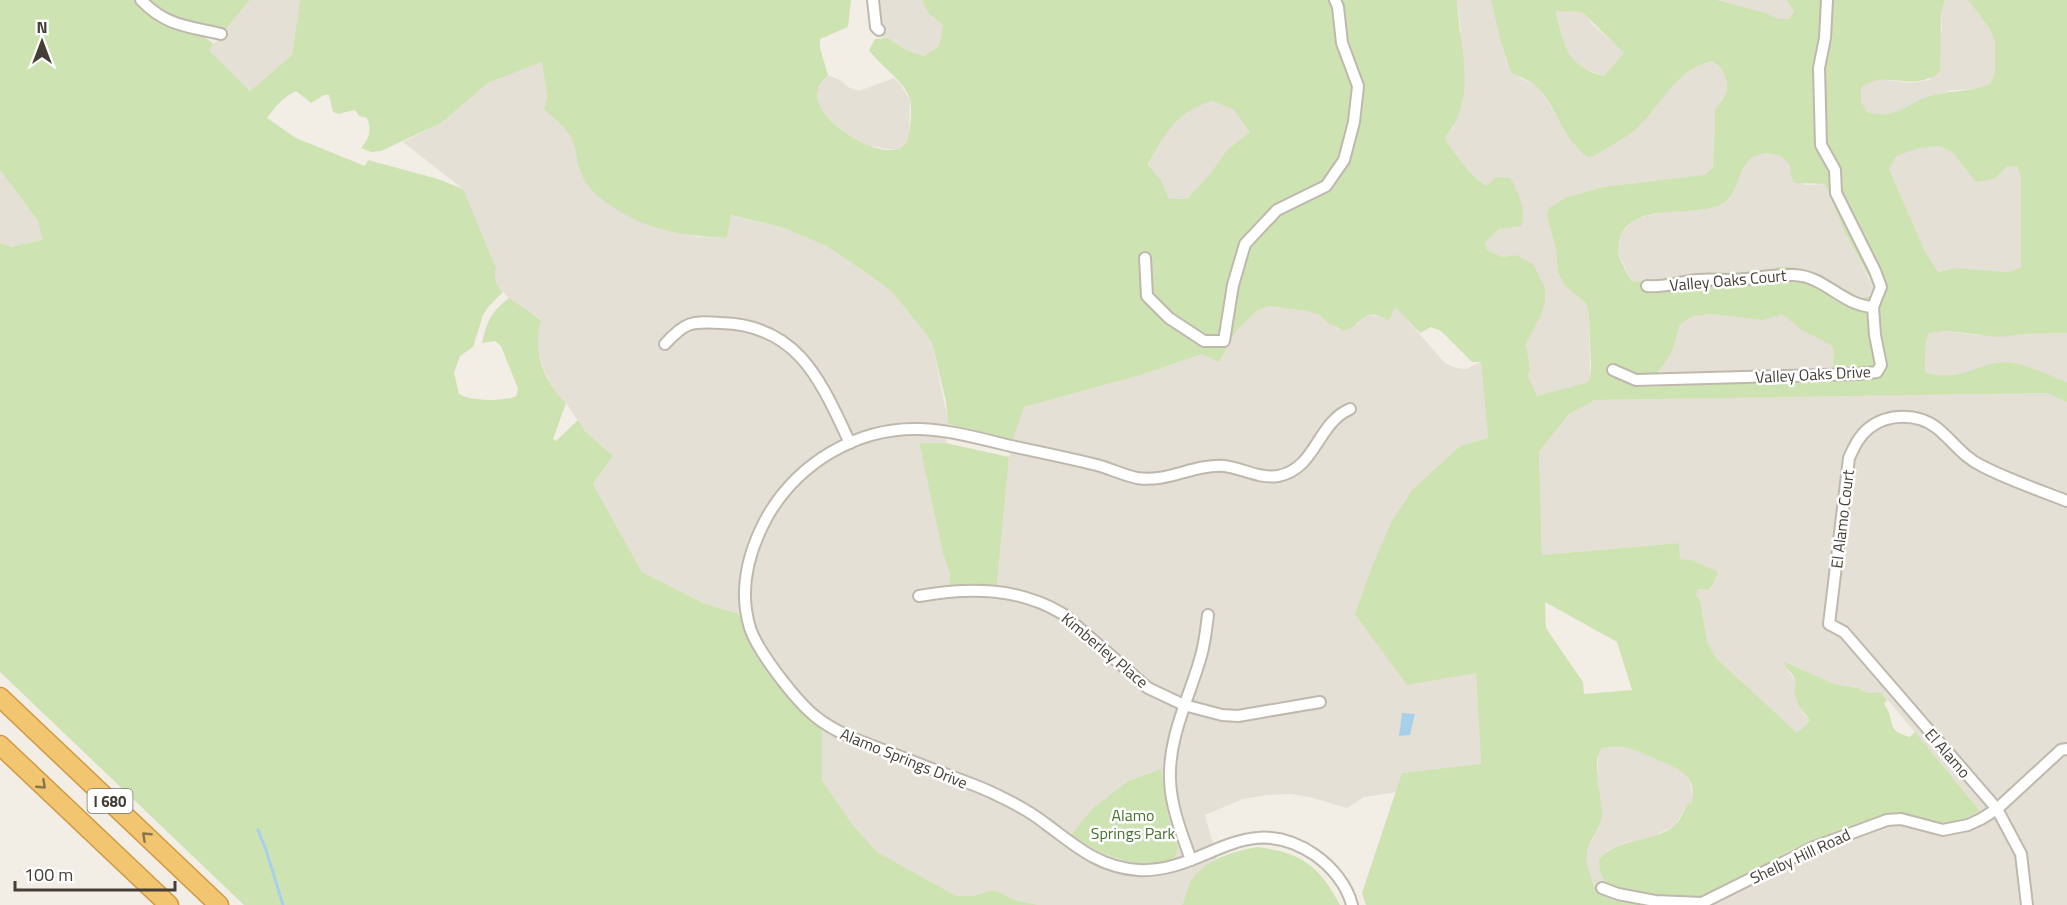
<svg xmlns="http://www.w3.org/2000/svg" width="2067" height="905" font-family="'Titillium Web',sans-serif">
<rect width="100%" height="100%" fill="#f2eee6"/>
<g fill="#e5e0d5" fill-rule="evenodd">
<polygon points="250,0 300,0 292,55 250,91 209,50"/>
<polygon points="876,0 922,0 929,14 943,25 939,46 924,56 906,50 888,38 882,38"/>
<polygon points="1457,0 1491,0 1506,60 1520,78 1538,86 1575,146 1594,156 1635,130 1670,87 1685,73 1699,63 1712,61 1721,68 1727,82 1726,94 1720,102 1714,126 1713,167 1705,176 1603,187 1566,197 1547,216 1556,250 1558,273 1565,286 1586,302 1589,316 1590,379 1586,383 1557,392 1536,396 1528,376 1530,369 1526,343 1531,331 1516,255 1502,257 1487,250 1485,243 1499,229 1521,225 1490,183 1486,186 1465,167 1454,155 1445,138 1453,128 1461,31"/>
<polygon points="1717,0 1786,0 1794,11 1789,19 1778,19 1766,13"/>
<polygon points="1945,0 1968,0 1989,28 1995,41 1995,72 1990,84 1980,89 1954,90 1930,96 1897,113 1878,115 1867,112 1861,101 1861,88 1869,81 1880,79 1909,83 1930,80 1942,29 1941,14"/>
<polygon points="1556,11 1582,11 1593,25 1625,53 1604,76 1582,68 1571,59 1564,46"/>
<path d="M542,62L547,97L544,109L567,130L573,140L581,174L666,230L698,237L727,238L730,215L784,228L826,246L868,274L892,292L923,330L932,343L948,421L946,443H919L943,554L950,574V586L973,584L997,585L1009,457L1014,434L1024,407L1141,375L1202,354L1219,362L1237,330L1258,310L1270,305L1308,311L1321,316L1338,329L1358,324L1363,316L1368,314L1380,317L1395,306L1445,363L1456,368L1466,369L1481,362L1488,438L1460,446L1413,489L1476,672L1481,765L1402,773L1397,792L1364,797L1347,808L1310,797L1291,794L1268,795L1243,799L1205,815L1217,858L1190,882L1182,905H1039L1014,900L1002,893L992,890L973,896L956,897L877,852L850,823L822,780V728L803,713L757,656L739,614L703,603L642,572L593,484L613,456L585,431L566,403L554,391L544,370L537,349V335L541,319L515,304L498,287L463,189L403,142L441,123L488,83ZM1161,769L1168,815L1178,847L1093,808L1128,781Z"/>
<polygon points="828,75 842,81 848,87 859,91 894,78 900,84 910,100 909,135 904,146 895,150 869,146 846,135 830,120 819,106 817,90"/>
<polygon points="1211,101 1233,109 1250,132 1227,150 1209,175 1187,199 1169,199 1161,181 1148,166 1162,137 1179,119 1196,106"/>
<polygon points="1939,146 1952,152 1976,181 1994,179 2008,166 2017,165 2021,177 2021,267 2008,272 1955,268 1938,272 1925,251 1889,169 1895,156 1919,147"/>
<polygon points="1766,153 1782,156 1791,165 1791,177 1806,185 1825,184 1845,233 1873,287 1869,296 1861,298 1823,276 1794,267 1779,267 1754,271 1697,274 1632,282 1618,252 1621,234 1632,221 1646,216 1670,211 1702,210 1730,196 1747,162 1756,154"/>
<polygon points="0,170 38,221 42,241 10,247 0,243"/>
<polygon points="1782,313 1831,345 1834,351 1833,368 1656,375 1665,363 1677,339 1679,325 1693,316 1712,314 1763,320"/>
<polygon points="1947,331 1976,335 2067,333 2067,382 2013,363 1993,364 1964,375 1943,377 1925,372 1926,343 1929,333"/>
<polygon points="2048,393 2067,402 2067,905 1652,905 1608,899 1596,891 1587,868 1585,858 1590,843 1600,826 1602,814 1597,776 1599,751 1602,748 1618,745 1640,750 1649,756 1675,766 1684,772 1690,782 1693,798 1691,804 1688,804 1675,825 1647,840 1628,842 1606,851 1748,872 1833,832 1871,819 1891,814 1902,814 1938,824 1980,811 1882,693 1868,693 1858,688 1834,684 1785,662 1785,667 1796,681 1804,714 1810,721 1797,734 1716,658 1707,641 1700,600 1696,595 1698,589 1692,560 1680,559 1679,543 1542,555 1539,452 1569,414 1595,400"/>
</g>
<g fill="#cee3b2" fill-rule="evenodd">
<path d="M0,0H136C161,32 187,22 214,44L209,50L250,91L292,55L300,0H851L848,27L820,39V48L828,75C825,79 819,84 818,90C810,119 879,162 902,147C908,143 909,134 910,127C911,119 912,107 910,99C903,79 881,67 869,50L875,39L888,38L906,50L924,56L939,46L943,25L929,14L922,0H1457C1459,48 1479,96 1445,138C1456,157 1468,172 1486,186L1497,177L1510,178C1518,190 1527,212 1521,226L1499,229L1485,243L1487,250L1502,257L1516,255L1533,264L1545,288V301L1541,315L1526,343L1530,369L1528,376L1537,396L1586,383L1590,379L1591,367L1589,316L1586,303L1565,286L1558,273L1556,250L1547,216L1549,208L1566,197L1603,187L1705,175L1713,167L1715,110L1726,94L1727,82L1721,68L1712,61C1676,68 1662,105 1637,128C1625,139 1608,147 1594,156L1588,157C1563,140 1558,110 1539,89C1533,81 1520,78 1511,72L1501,43L1491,0H1717L1766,13L1778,19H1789L1794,11L1786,0H1945L1941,14L1940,72C1912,94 1884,68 1861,88V101L1867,112C1899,121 1907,101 1934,95C1952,90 1973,92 1990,84L1995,72V41L1989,28L1968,0H2067V333L2024,334L1999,337L1948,331L1929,333L1926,343L1925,372C1964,385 1981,358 2013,363C2031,366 2050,376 2067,382V402L2047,393L1595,400L1569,414L1539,452L1542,555L1679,543L1680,559L1692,560L1718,572L1713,584L1708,590L1698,589L1696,595L1700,600L1707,641L1716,658L1797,733L1810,721L1798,704L1794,692C1799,681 1793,674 1785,667V662L1834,684L1858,688L1868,693H1882L1887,700L1884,704C1897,722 1884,730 1910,737L1915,732L1980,811L1956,823L1938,824L1902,814H1891L1871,819L1833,832L1789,851L1704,898H1677L1638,894L1607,886L1600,872L1599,860C1617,836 1654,845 1676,824C1681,819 1684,810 1688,803L1691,804C1700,772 1672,767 1651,757C1631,748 1625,744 1602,748C1590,764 1603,797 1602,816C1601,828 1593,835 1589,845C1585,857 1586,865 1591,876C1592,880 1593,886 1596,889C1606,904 1636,903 1652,905H1366L1362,893L1402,773L1481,764L1476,673L1407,685L1355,614L1373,564L1392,521L1413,489L1460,446L1488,438L1481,362H1472L1441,331L1431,327L1420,333L1395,307L1389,321C1361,305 1367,322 1344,331L1328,323L1321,316L1308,311L1270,306L1258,310L1237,330L1219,362L1202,354L1141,375L1024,407L1013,439L948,424L946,402L932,343L923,330L892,292L868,274L826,246L784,228L731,215L727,238C684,236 649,231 613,207C600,198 588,190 582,175C576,164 577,150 572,139C566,127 553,118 544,109L547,97L542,62L488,83L441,123L381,151L371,152L361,148C369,139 372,130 367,118L359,116L355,110L338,114L333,112L329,95H324L311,103L296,91C283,97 275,107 267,118L296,138L365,166L368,160L438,179L463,189L496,268C493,277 496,286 503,292L489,306L483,315L473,347L460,356L454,373L459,394C468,401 505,402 516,396L518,389L501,346L495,341L482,343C487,321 491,312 509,298L541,320C532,350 543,381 566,403L553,439L556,441L578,420L585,431L613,456L593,484L642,572L703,603L739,614L757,656L803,713L822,728V780L851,823L877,852L956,896H973L992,890L1002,893L1014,900L1039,905H244L0,672V243L11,247L42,240L38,221L0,170ZM1556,11L1582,12L1624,53L1604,76C1567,67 1563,45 1556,11ZM1211,101L1233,109L1250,132L1227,150L1209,175L1187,199H1169L1161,180L1148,165C1163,135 1177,112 1211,101ZM1939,146L1952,152L1976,182L1994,179L2008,166H2017L2021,177V267L2008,272L1955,268L1938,272L1925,251L1889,169L1896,156L1919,148ZM1766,153L1781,156L1790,165L1791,177L1795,183L1825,184L1845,233L1870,279L1873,287L1870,296L1861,298L1823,276L1794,267H1779L1754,271L1697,274L1632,282C1628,273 1620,262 1618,252C1618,252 1619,244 1619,243C1626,200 1692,218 1720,205C1743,195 1734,156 1766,153ZM1712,314L1763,320L1782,314L1802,330L1831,345L1834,351L1833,368L1866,367L1873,378L1640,387L1614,378L1619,368L1632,373L1656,375C1668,360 1677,345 1679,325L1693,316ZM1545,602L1617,642L1632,690L1584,694L1583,682L1546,628Z"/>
<path d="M146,0H250L226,29C197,26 170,18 146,0Z"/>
<polygon points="919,443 946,443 1009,457 997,585 973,584 950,586 950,574 943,554"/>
<path d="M1161,769L1168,815L1178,847L1175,857C1146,876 1096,852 1071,835L1093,808L1128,781Z"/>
<path d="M1257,847C1301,852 1320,866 1340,905H1182C1185,898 1187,889 1190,882C1205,859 1232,852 1257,847Z"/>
</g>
<polygon fill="#a7d0ea" points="1402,713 1415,714 1410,735 1399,736"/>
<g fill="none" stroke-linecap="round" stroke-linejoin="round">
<polyline stroke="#a7d0ea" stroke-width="3" points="258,830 266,850 283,905"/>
<defs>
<g id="minor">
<path d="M141,0C166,26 187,26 221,34"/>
<polyline points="873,0 876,27 879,30"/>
<polyline points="1145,258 1147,296 1169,318 1204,341 1224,341 1233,285 1245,244 1277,210 1326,186 1344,160 1354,122 1358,86 1342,43 1338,7 1335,0"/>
<path d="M1647,286C1664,288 1680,282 1697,280C1709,279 1722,280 1734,280C1753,279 1774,274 1794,275C1825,276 1841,305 1873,307"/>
<path d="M665,344C685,322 691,321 721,323C799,325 821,382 850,443"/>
<polyline points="1613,370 1636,380 1858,374 1877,372 1881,365 1875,335 1873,307 1881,287 1875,271 1836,193 1835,170 1821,145 1819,68 1825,38 1827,0"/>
<path d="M1350,409C1317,423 1316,469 1278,476C1259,479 1242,468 1224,466C1193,464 1167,483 1137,478C1123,475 1111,469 1097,465C1069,458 1040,452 1011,446C982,439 951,430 920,429C857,427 798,463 767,517C748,552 738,589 750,628C758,652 796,701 816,717C827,726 839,732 852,738C883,750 914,762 945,774C963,781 982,787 999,796C1016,804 1032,813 1046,824C1076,846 1098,867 1138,870C1204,874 1245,807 1315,855C1332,867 1347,885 1352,905"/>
<path d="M919,596C969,587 1018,587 1063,614L1148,688L1184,705L1222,715L1238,716L1320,702"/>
<path d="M1191,860C1182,834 1171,808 1170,780C1168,737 1190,696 1201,656C1205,643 1206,629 1208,615"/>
<polyline points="1602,888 1618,894 1655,901 1702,903 1814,847 1887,820 1901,819 1943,830 1968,825 1981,819 1997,809 2061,750 2067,749"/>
<path d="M2027,905L2021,854L1997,809L1844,632L1829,624L1849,458C1854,447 1859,436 1869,428C1888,413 1918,413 1937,428C1953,441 1963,457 1982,466C2009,480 2039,490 2067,501"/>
</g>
<g id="motorway">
<polyline points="0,697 219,905"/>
<polyline points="0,745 169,905"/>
</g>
</defs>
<use href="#minor" stroke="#bfb8ad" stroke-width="14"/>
<use href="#motorway" stroke="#d09a42" stroke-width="21"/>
<use href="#minor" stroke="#fff" stroke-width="10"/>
<use href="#motorway" stroke="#f2c571" stroke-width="18"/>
</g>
<defs><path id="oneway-chevron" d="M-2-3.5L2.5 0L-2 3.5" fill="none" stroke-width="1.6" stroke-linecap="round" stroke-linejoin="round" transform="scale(1.5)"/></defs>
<g stroke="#8a744e">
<use href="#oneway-chevron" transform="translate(42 785) rotate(43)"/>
<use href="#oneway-chevron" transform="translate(146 836) rotate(-137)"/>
</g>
<g text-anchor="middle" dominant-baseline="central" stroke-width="5" stroke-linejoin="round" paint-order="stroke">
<rect fill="#fff" stroke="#7c7872" stroke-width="1.5" x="87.5" y="789" width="45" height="24" rx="4.5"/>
<g font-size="15" font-weight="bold" fill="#443e36">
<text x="110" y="801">I 680</text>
</g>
<g font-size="16" fill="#443e36" stroke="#fff">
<text transform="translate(1728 280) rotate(-5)">Valley Oaks Court</text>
<text transform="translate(1813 374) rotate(-3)">Valley Oaks Drive</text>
<text transform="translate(1842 519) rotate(-83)">El Alamo Court</text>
<text transform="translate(1105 650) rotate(40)">Kimberley Place</text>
<text transform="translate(1948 753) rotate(49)">El Alamo</text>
<text transform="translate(904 758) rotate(22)">Alamo Springs Drive</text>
<text transform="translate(1800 856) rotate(-25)">Shelby Hill Road</text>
</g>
<g font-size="16" fill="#48712e" stroke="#fff">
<text x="1133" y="815">Alamo<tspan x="1133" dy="18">Springs Park</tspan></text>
</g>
</g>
<g transform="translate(42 42)" stroke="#ffffff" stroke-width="4.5" paint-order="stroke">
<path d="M0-4.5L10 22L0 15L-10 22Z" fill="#443e36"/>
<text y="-9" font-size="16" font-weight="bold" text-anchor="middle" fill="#443e36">N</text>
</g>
<path d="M15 881v9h160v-9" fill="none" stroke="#443e36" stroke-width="3"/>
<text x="24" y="881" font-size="18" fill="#443e36" stroke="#ffffff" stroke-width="4.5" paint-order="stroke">100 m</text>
</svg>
